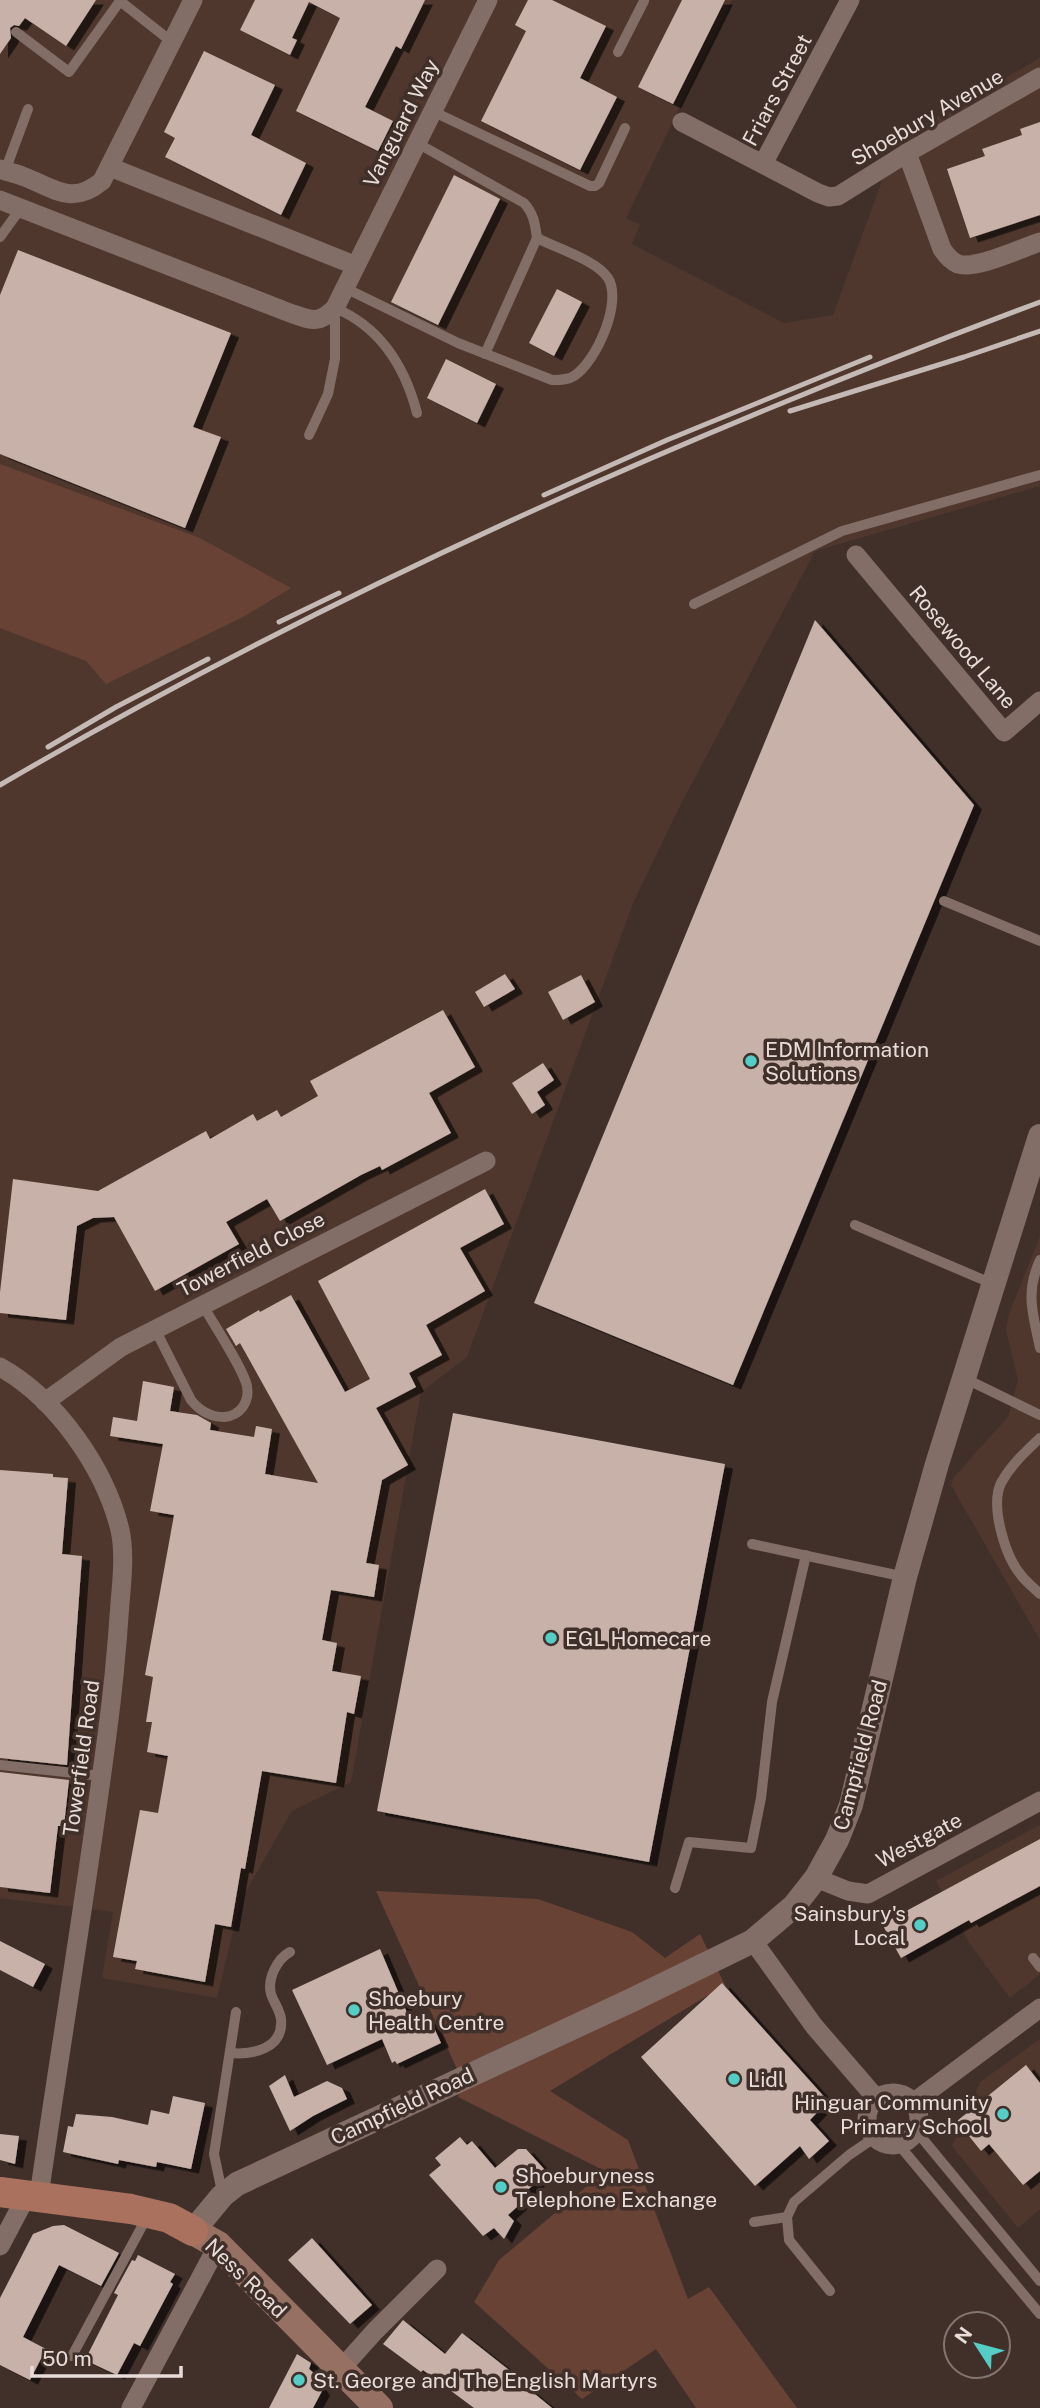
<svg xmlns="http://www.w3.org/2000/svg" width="1040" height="2408" font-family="'Public Sans',sans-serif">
<defs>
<filter id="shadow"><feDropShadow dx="8" dy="4.5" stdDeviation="0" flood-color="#0009"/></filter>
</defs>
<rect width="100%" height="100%" fill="#41302a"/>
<g fill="#4f372e">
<polygon points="0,0 732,0 626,218 640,225 632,244 784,323 833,315 897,140 1040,58 1040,486 815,551 680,806 633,903 467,1357 421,1392 351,1782 292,1811 240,1902 217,1998 102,1978 113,1912 0,1898"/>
<polygon points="1040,1236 1040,1640 951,1485 954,1477 1008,1417 1018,1380 1006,1330 1009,1314"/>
<polygon points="1040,1825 1040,1974 1010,1998 970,1944 936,1881"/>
<polygon points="1040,2039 1040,2209 1018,2228 952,2146 980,2082"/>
</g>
<g fill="#684235">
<polygon points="0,464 200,538 291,588 245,616 106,684 86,661 0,628"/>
<polygon points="376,1891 538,1899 632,1932 665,1958 700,1934 725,1985 550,2091 628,2140 688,2299 709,2287 797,2408 696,2408 656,2349 582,2399 474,2302 499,2260 605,2171 458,2097 461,2078"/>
</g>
<g fill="#c7b1a9" filter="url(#shadow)">
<polygon points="0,0 96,0 66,46 25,18 19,26 14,25 10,28 11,38 0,54"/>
<polygon points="255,0 425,0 401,49 396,46 365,107 393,121 378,151 296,111 340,18 309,2 292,38 297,40 290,55 240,30"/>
<polygon points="528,0 552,0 606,26 580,78 617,97 580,170 481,121 526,31 515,25"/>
<polygon points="682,0 725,0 673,104 638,87"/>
<polygon points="204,51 275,85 251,135 306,163 281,215 165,157 175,138 164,132"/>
<polygon points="1040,122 1040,215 970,238 947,169 985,156 982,149 1022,135 1020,129"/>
<polygon points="454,175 500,199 438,325 391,302"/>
<polygon points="18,250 231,333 193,427 221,437 185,528 0,454 0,295"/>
<polygon points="557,289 582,302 554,356 529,343"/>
<polygon points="446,359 496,384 477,423 427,398"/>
<polygon points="815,620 974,805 733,1385 534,1303"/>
<polygon points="505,974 515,989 484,1007 475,992"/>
<polygon points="581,975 595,1002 563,1020 548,992"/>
<polygon points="443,1010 475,1067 429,1093 451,1133 382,1170 380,1166 361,1175 280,1221 267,1199 226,1222 239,1244 155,1291 114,1217 93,1218 77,1226 66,1320 0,1313 0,1292 13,1179 98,1191 206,1131 210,1139 253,1114 257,1121 277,1110 281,1117 318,1096 310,1081"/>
<polygon points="543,1063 554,1080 537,1092 545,1105 532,1114 512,1083"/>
<polygon points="485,1189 504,1224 460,1248 485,1291 426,1325 442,1355 409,1373 416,1387 376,1408 408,1465 382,1480 366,1563 379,1565 374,1597 331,1590 322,1640 337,1643 332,1671 361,1676 354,1714 347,1712 336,1783 262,1771 245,1869 241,1868 231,1927 215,1924 205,1982 135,1969 137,1961 113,1957 140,1810 158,1813 168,1756 147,1752 152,1722 146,1722 153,1677 145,1675 174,1515 150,1511 163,1444 110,1436 113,1417 137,1421 143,1381 174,1387 170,1411 197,1415 211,1423 210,1430 254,1437 256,1426 272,1429 265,1474 318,1483 240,1343 236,1346 226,1329 259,1310 260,1312 291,1295 345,1392 370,1379 318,1281"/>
<polygon points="453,1413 725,1464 649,1862 377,1811"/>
<polygon points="0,1470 53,1474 53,1477 68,1478 62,1554 82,1556 67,1765 0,1758"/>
<polygon points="0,1772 69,1780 64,1826 58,1826 50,1893 0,1887"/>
<polygon points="1040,1839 1040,1886 971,1923 969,1920 901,1958 882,1924"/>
<polygon points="0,1941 45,1964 33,1987 0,1970"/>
<polygon points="380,1949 413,2027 430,2019 441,2043 397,2064 395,2061 392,2063 382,2039 327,2065 292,1990"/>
<polygon points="722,1983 828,2101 810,2120 829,2141 809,2159 800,2146 755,2186 641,2057"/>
<polygon points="1026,2065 1040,2083 1040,2171 1023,2185 989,2144 981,2151 957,2121"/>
<polygon points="285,2075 294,2097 327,2081 342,2088 347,2099 313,2116 290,2131 269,2086"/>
<polygon points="173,2096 205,2103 191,2169 157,2162 156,2167 119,2160 118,2164 63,2152 68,2126 73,2127 76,2114 112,2117 148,2125 151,2110 169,2114"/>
<polygon points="0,2134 19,2136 15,2164 0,2160"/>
<polygon points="460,2137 467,2145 472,2141 495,2168 518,2149 526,2149 544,2169 543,2177 525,2192 528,2197 508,2215 514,2221 504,2239 494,2228 483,2236 429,2175 441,2165 435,2158"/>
<polygon points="64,2225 119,2253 101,2286 59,2265 23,2337 46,2349 30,2380 0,2365 0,2298 33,2234 53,2226"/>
<polygon points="312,2238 372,2305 350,2324 288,2260"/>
<polygon points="138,2255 175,2274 170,2282 173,2284 140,2346 134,2343 117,2375 85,2360 118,2295 114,2293 132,2260 135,2261"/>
<polygon points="403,2320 445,2354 462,2333 509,2370 508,2372 552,2408 474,2408 423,2370 421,2372 383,2344"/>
<polygon points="297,2354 311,2363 309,2369 315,2374 313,2378 322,2391 313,2408 269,2408"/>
</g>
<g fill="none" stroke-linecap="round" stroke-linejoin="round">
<g stroke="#836e67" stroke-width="10">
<polyline points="16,32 69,72 120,1 172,42"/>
<polyline points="618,52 644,1"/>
<polyline points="432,111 590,186 595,186 599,183 625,128"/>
<path d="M417,143L524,203C534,214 535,224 537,238L485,354"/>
<polyline points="5,171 28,109"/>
<polyline points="0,237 21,208"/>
<path d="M345,288L458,343L552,380C560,380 568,380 574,376C596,362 623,302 608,278C596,260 556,248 537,238"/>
<path d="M309,435L328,394L335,359V308C380,327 405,367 417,413"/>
<polyline points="694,604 842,531 1040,475"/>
<polyline points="944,901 1040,941"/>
<polyline points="855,1225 993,1284"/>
<path d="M1040,1260C1025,1293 1033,1314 1040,1348"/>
<path d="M155,1329L191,1400C199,1410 210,1417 224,1417C240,1416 250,1402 247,1386C243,1368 213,1323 202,1304"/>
<polyline points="964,1378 1040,1415"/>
<path d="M1040,1438C1025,1452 1011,1465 1001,1483C990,1506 1005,1556 1021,1575C1026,1582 1034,1588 1040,1594"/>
<polyline points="752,1544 905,1577"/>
<polyline points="0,1765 102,1776"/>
<polyline points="675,1888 689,1842 751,1848 761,1798 772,1702 806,1555"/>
<polyline points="1033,1958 1040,1967"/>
<path d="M230,2053C252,2055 284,2049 281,2019C280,2010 274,2003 271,1994C267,1979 277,1959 290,1952"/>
<polyline points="917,2132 1040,2281"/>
<polyline points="899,2145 1040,2314"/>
<polyline points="222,2192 214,2154 236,2012"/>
<polyline points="754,2222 787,2217"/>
<polyline points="830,2291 789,2240 787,2217 794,2202 849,2155 874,2138"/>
<polyline points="72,2356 147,2217"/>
</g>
<g stroke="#836e67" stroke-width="19">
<polyline points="682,122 818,193 829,197 838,196 907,153 1040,77"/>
<path d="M907,153L942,249C946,255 951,261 958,264C976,270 1021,248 1040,242"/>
<polyline points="763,164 850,0"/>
<polyline points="110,167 354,265"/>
<path d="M0,169C7,172 15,173 22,176C53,187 71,207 102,181L193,0"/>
<path d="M0,200L290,313C311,320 318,325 335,308L488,0"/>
<polyline points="856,555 1004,732 1040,701"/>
<path d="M0,1367C56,1398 105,1468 120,1530C125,1553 122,1580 120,1603C117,1648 113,1691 107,1735C87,1889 61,2042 39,2196"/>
<polyline points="45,1402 121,1347 486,1161"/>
<polyline points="816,1878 848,1891 868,1894 1040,1801"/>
<polyline points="753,1941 814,2026 876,2098"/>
<circle cx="893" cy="2119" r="26"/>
<polyline points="914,2102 1040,2008"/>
<polyline points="0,2246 27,2195"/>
<polyline points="340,2370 375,2331 437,2269"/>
<polyline points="131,2408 218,2245"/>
</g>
<polyline stroke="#836e67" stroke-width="24" points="193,2231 222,2196 237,2184 632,2000 753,1941 794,1906 816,1878 837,1840 851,1805 905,1577 937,1464 1040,1136"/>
<polyline stroke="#967062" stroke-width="28" points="193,2231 218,2245 379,2408"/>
<polyline stroke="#aa725e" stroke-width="30" points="0,2192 131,2209 169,2218 193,2231"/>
<g stroke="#c5b9b5" stroke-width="5">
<polyline points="790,411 964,357 1040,331"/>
<polyline points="544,495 667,440 870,357"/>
<polyline points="279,622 339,593"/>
<polyline points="48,747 116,707 208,659"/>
<path d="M0,785C330,592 682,436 1040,302"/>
</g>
</g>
<g fill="#54cdc6" stroke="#41302a" stroke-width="2.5">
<circle cx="751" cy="1061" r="7"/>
<circle cx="551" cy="1638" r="7"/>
<circle cx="920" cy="1925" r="7"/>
<circle cx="354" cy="2010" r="7"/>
<circle cx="734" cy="2079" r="7"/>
<circle cx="1003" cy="2114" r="7"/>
<circle cx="501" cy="2187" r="7"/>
<circle cx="299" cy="2380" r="7"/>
</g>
<g text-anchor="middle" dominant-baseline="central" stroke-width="7" stroke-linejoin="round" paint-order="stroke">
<g font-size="21" fill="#e7dcd8" stroke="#41302a">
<text transform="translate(777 90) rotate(-62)">Friars Street</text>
<text transform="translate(927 117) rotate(-30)">Shoebury Avenue</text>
<text transform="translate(401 123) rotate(-63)">Vanguard Way</text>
<text transform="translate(963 647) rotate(50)">Rosewood Lane</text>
<text transform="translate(251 1254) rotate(-27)">Towerfield Close</text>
<text transform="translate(860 1755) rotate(-75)">Campfield Road</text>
<text transform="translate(81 1758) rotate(-82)">Towerfield Road</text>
<text transform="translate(919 1840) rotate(-28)">Westgate</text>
<text transform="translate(402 2106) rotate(-25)">Campfield Road</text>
<text transform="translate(246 2278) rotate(44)">Ness Road</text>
</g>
<g font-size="21" fill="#e7dcd8" stroke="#41302a" text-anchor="start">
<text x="765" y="1049">EDM Information<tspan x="765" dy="24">Solutions</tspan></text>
<text x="565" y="1638">EGL Homecare</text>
<text x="906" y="1913" text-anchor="end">Sainsbury's<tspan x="906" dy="24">Local</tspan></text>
<text x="368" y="1998">Shoebury<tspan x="368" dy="24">Health Centre</tspan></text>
<text x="748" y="2079">Lidl</text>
<text x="989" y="2102" text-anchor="end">Hinguar Community<tspan x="989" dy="24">Primary School</tspan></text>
<text x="515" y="2175">Shoeburyness<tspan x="515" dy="24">Telephone Exchange</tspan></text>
<text x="313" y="2380">St. George and The English Martyrs</text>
</g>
</g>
<g transform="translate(977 2345) rotate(306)"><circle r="33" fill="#41302a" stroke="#837570" stroke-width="2"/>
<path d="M0-5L12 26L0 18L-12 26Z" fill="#54cdc6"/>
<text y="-10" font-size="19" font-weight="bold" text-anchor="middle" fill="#e7dcd8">N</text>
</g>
<path d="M32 2366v10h149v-10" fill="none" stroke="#e7dcd8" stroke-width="3.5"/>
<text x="42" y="2366" font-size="21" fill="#e7dcd8" stroke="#41302a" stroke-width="5" paint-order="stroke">50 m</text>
</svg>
